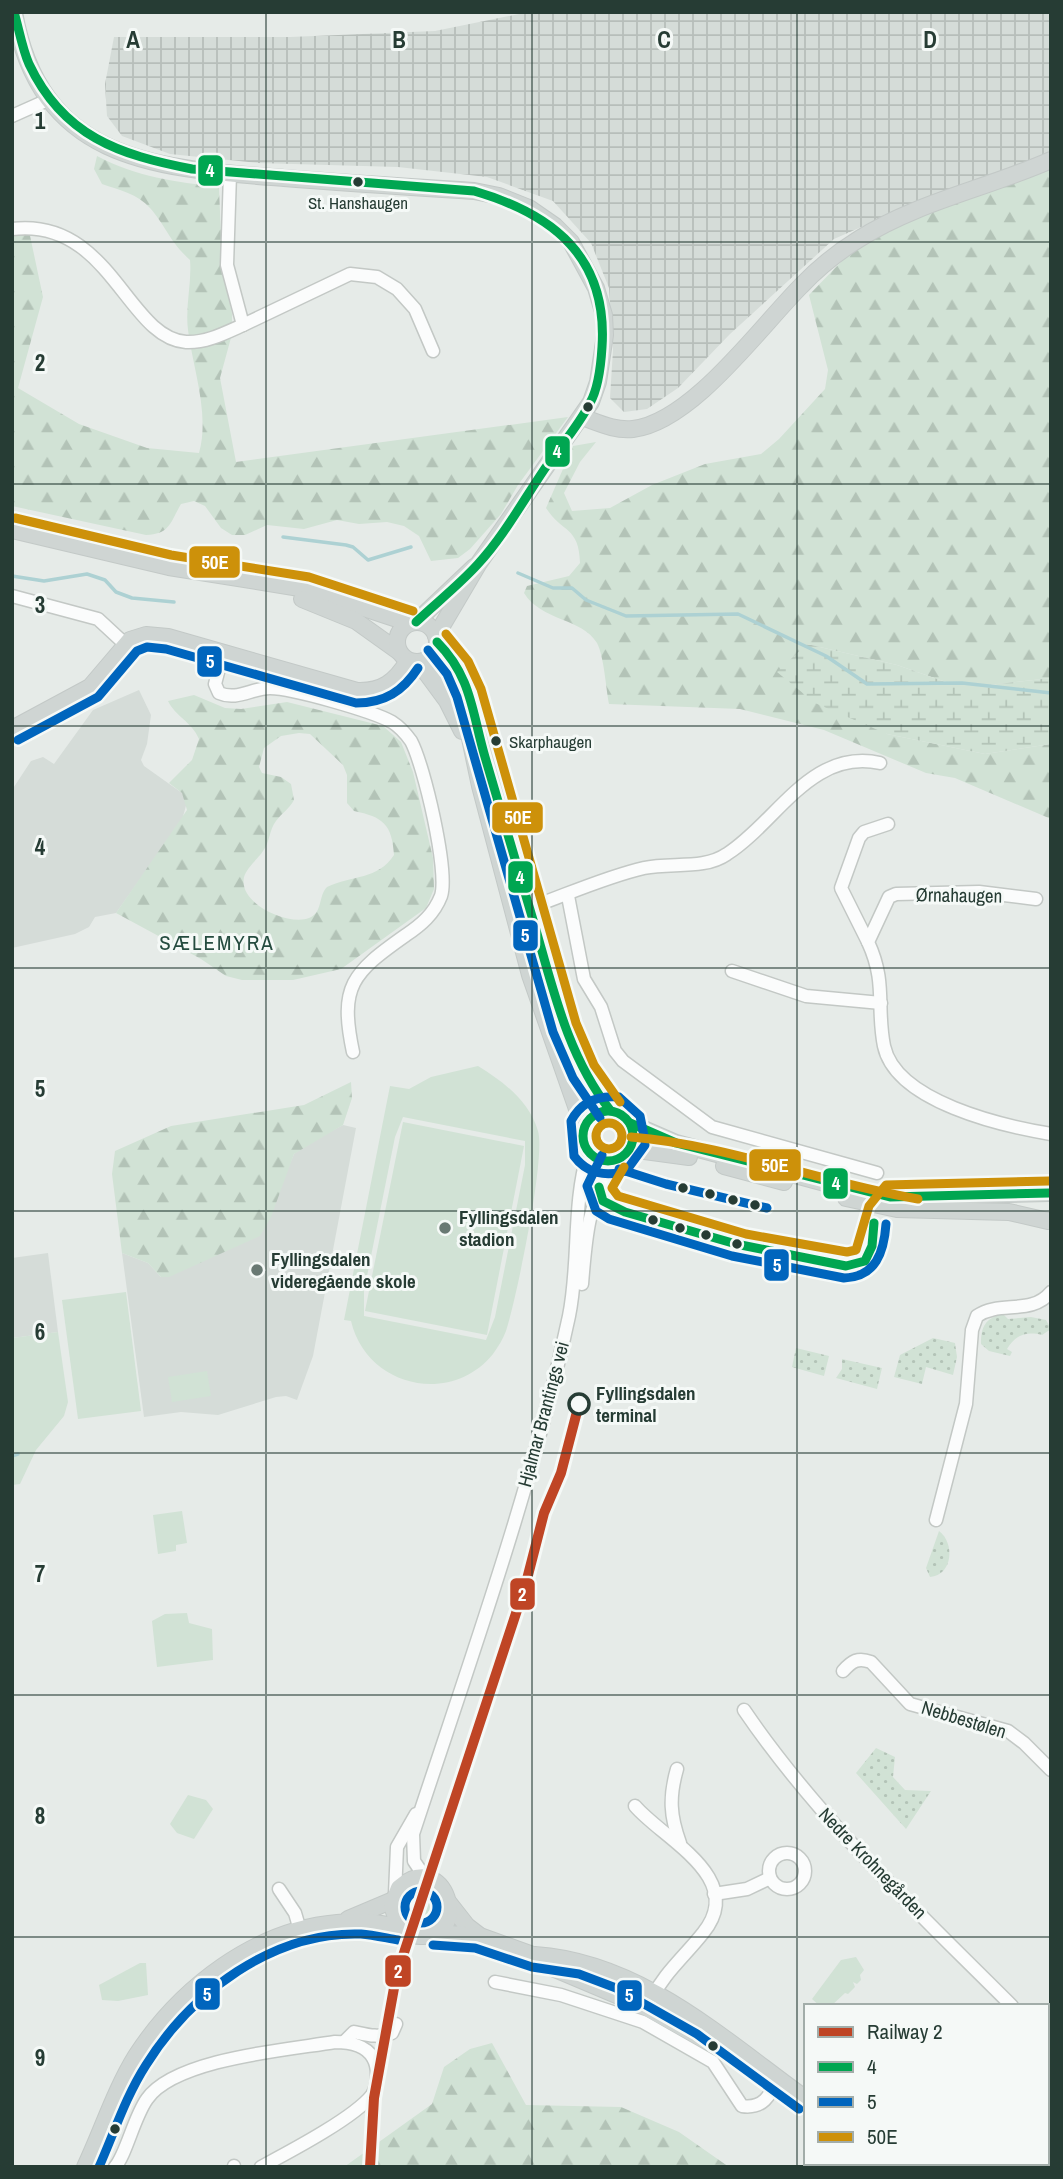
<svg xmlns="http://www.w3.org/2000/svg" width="1063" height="2179" font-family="'Archivo Narrow',sans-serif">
<defs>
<pattern id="industrial-grid" width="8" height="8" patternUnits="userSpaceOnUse" patternTransform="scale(1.75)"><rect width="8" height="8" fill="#d5dcd8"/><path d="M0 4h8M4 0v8" fill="none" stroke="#b7beba"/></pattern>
<pattern id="grass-dots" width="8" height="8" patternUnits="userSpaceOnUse" patternTransform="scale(1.75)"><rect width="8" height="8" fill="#d1e2d5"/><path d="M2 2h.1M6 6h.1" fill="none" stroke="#b3c3b7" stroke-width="1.8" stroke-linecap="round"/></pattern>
<pattern id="forest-firs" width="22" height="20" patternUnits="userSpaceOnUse" patternTransform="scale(1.75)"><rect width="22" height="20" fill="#d1e2d5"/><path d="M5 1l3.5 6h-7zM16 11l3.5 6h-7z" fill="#b3c3b7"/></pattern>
<pattern id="wetland-marsh" width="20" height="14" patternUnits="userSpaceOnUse" patternTransform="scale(1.75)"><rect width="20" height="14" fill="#d1e2d5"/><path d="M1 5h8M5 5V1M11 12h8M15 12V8" fill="none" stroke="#b3c3b7"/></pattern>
</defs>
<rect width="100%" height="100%" fill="#e6ebe8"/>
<g fill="#d5dcd8">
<polygon points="139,690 151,715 147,744 141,760 144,766 182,793 187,802 182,820 116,913 95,917 89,927 75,934 12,948 12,790 31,761 43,757 54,764 93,710"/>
<polygon points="343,1125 356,1128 313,1356 297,1400 286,1396 276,1397 218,1415 181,1412 144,1417 122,1253 148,1263 161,1277 286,1173 294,1154 304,1146"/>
<polygon points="48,1253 58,1332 12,1338 12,1258"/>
</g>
<polygon fill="url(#industrial-grid)" points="529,12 1051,12 1051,156 925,199 834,239 730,334 678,388 647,409 624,412 610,398 613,350 609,288 591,243 553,201 487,177 398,167 258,163 170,154 122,136 107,116 105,84 114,37 290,37 435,31"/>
<g fill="url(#grass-dots)">
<path d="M1003,1314L1008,1319L1031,1317L1046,1320L1051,1329L1042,1335C1026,1331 1015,1335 1007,1349L1012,1352L1010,1356L989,1351L981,1344C981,1327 985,1318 1003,1314Z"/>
<polygon points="933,1338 955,1343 957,1357 953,1375 926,1367 922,1384 894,1377 900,1355"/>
<polygon points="796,1348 829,1356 824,1376 792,1367"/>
<polygon points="842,1359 882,1368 877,1389 836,1378 842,1369"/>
<path d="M939,1531C955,1543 953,1575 930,1577L926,1568Z"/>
<polygon points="876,1748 895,1757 893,1777 905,1790 931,1791 906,1829 856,1773"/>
<circle cx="420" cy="1907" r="22"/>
</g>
<g fill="url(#forest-firs)" fill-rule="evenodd">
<path d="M97,156C137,177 175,182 219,187L222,261L232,314V334L220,378L236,462L568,417L518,485L501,514L470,549L458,558L431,561L419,536L404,526L387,522L359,524L337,520L304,529L267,525L245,535H232L221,528L205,506L194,501L181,504C170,523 170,534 146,535L12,506V229L29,231L43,297L18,388L79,424L147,448L199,453C210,414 193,369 188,330C185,306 192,283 190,260C169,241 166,226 150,208C138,194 119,190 102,184L94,169Z"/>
<path d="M1051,166V678L980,686L946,682L897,665L807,644L887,734L985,754L1051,744V819L955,778L926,773L824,730L740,709L609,704C606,689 604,656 597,643C582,618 541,621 524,593L527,586L569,576L580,563C579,526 562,533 546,508L573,446L596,442L580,462L564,493L572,511L610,508L652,485L705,464L761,454L779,439L825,389L828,370L809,295L866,236Z"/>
<path d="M194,695L225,708L241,709L287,702L383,726L401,742L413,772L433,858L434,889L426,908L341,969L293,980H242L226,976L201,959L116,913L187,810L182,793L169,783L192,760L199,739C192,722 175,716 168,701ZM299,733L310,734L343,765L347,775V803L354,811C383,817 392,824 394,855C378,880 352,875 327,887C318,896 323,913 309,918C289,926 238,904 244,877C247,867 258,859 263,851C270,842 269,830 276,821C282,813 289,809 294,800L291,784L281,777L262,773L259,767L264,748L281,736Z"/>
<polygon points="351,1082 352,1098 343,1125 294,1154 271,1217 260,1236 169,1277 161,1277 148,1263 122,1253 112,1174 115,1151 171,1126 304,1105"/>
<polygon points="492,2043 526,2105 621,2107 679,2132 729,2167 344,2167 432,2104 444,2067 470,2049"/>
</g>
<polygon fill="url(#wetland-marsh)" points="807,644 897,665 946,682 980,686 1051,678 1051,744 985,754 887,734 815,703 777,672"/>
<g fill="#d1e2d5" fill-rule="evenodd">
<path d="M478,1066C504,1082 529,1101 538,1131C546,1158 516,1300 506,1331C503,1339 498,1347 493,1354C450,1407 366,1386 351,1321L344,1320L390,1086L409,1089L431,1077ZM403,1117L525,1141V1165L495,1317L486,1340L364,1316V1291L395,1137Z"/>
<polygon points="403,1122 524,1146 487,1335 365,1311"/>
<polygon points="126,1292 141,1411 78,1419 62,1300"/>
<polygon points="58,1332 68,1402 64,1416 36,1450 20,1484 12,1485 12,1338"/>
<polygon points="207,1371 211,1396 172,1402 168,1377"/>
<polygon points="182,1511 187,1543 176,1545 176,1551 158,1554 153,1515"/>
<polygon points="187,1613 189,1623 212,1629 213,1660 157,1667 152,1621 165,1614"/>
<polygon points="188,1795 206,1800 213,1809 194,1839 177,1833 170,1824"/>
<polygon points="856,1957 864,1970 860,1975 861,1980 857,1984 853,1982 855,1987 848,1994 845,1993 831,2006 820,2006 812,1999 841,1960"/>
<polygon points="140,1963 146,1963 148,1995 118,2001 102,2000 99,1985"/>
</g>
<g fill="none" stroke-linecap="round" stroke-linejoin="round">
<g stroke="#add1d3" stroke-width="3.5">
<polyline points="283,537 346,545 353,547 368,560 411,547"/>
<polyline points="518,573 553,588 572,588 586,600 626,616 738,614 826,656 867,684 962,683 1051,693"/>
<polyline points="12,576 44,581 87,574 105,580 116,592 132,598 174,602"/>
<polyline points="12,1456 18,1454"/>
</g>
<defs>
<g id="minor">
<polyline points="12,116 50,99"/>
<path d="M12,229C110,217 127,338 186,342C206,343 225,333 243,325L227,265L230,174"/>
<polyline points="243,325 350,274 377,277 397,289 415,309 433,351"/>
<polyline points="12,596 98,619 125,644"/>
<path d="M223,653L215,684L219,693C237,701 252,688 270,688C292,688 372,711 392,722C400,727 406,734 411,741C424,765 449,872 441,896C434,914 421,925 406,935C352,973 339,986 353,1052"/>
<polyline points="568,896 584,979 601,1007 615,1051 623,1061 712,1127 877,1173"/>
<path d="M1036,899L979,892L896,894L889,897L868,942C887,983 876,1006 884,1046C896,1102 1003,1126 1051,1134"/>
<path d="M529,908C566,895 605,877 644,868C671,862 704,870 727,854C777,822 811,748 880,763"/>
<polyline points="868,942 841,888 859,838 864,832 888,824"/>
<polyline points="732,971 806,996 881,1003"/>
<path d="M582,1284C586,1233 588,1206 613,1161"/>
<path d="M936,1520L966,1404L972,1330L977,1316C1000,1300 1031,1316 1051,1292"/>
<path d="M843,1671C852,1661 858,1657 871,1662L910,1704L1008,1731L1024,1743L1051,1770"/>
<path d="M744,1710C819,1820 918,1912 1012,2006"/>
<path d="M677,1769C669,1797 670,1816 680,1843"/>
<path d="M635,1806C663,1839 748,1878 703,1933C684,1957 664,1973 650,2001"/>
<circle cx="787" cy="1871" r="18"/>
<path d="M426,1879L414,1861L413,1834C469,1663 531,1492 569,1316C580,1262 572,1205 588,1153"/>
<polyline points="279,1889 295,1913 300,1930"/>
<polyline points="395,1894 397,1847 416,1814"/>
<polyline points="714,1894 747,1889 770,1878"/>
<path d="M495,1982L561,1995L643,2022L713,2062L742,2106C763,2109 770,2096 777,2079"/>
<polyline points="1047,2040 1051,2044"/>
<path d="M344,2042L354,2032C368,2035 378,2038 392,2033L396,2024"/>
<polyline points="1047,2136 1051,2139"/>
<polyline points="1027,2163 1033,2167"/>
<polyline points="234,2166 234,2167"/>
<path d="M115,2167C126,2155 134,2117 147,2099C175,2059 286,2050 335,2042C348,2042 366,2045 373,2058C379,2068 378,2086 372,2095C354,2118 289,2152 261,2167"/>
<polyline points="995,2167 999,2163"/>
<polyline points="1043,2167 1051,2162"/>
</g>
<g id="major">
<path d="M14,12C41,164 158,168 284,178C347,183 411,187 474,191L499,196L529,208L555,226L571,242L596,288L604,315L605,335L598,382L591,402L479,563L436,636"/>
<path d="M582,417C599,423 615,431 633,429C692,422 760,327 801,286C818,268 838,252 859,239C917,202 988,188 1051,160"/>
<polyline points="12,530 169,567 306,589 409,623"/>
<polyline points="302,599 356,621 398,651"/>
<circle cx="417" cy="642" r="20"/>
<polyline points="416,622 474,567"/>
<path d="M437,642L450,655L467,683L483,750L560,1013L588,1082L610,1110L628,1119L633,1130L630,1149L617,1160L604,1161L588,1153C575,1132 586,1111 610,1110"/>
<polyline points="424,661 446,677 464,710 480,786 530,975 583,1126"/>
<polyline points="419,663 447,701 462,731"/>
<path d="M12,729L90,687L130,640L146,635L168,637L357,691C382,692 395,682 408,661"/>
<polyline points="630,1123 676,1143 825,1183 890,1197 1049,1193"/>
<polyline points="630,1149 689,1157"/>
<polyline points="724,1166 784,1182"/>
<polyline points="846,1198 897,1209 1009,1212 1048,1221"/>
<polyline points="449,1903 467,1926 480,1936 530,1954 550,1967 647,2008 737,2058 753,2062"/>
<polyline points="348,1919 393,1900"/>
<polyline points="434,1933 480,1936"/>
<path d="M535,1955C641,1962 724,2040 806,2099"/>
<polyline points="888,2163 892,2167"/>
<path d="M85,2167C102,2131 115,2090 136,2056C180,1988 255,1930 337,1923C356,1921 378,1922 395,1927C404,1929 410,1936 420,1936C473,1939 445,1847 399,1888L392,1906L400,1928"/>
</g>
</defs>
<use href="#minor" stroke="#c3c8c5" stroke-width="15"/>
<use href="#major" stroke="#c3c9c7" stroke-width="18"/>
<use href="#minor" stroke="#fbfcfc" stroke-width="12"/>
<use href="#major" stroke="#cfd5d3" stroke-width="16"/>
<polyline stroke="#c8ccca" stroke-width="2" points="550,1515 555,1472"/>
<defs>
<g id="bus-1">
<path d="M14,12C19,29 22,48 29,64C63,136 119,155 192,169L474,191C553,214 608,257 602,347C601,364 599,387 590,403C579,425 562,444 548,464C525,497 505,535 478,564C459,585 436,603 416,622"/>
<path d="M437,642C472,677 472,713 485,757C502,815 519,872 536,930C554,993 569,1058 610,1110"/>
<circle cx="608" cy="1136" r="25"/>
<polyline points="630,1123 676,1143 890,1197 1049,1193"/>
<polyline points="599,1187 603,1201 625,1212 736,1244 846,1266 865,1261 872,1246 874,1223"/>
</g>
<g id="bus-2">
<polyline points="428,650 447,674 457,697 553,1032 573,1078 600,1118"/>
<path d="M18,740L98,697L137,651L147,647L166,649L356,703C385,703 403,691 418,668"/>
<path d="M645,1145L626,1171C606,1177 587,1174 574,1156L571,1121C581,1102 598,1095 619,1097L640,1116L645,1141"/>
<path d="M602,1155L587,1186L596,1211L609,1219L732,1256L844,1278C876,1277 884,1252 886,1224"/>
<polyline points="619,1169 666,1184 767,1208"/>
<circle cx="421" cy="1907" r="16"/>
<polyline points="433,1945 475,1948 532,1967 579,1974 616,1988 697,2034 799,2109"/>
<path d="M99,2167C114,2133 126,2096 146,2065C191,1993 273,1931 361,1934C373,1935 386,1938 398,1940"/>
</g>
<g id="bus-3">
<polyline points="15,518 171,555 309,577 413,611"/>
<polyline points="446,634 468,661 481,689 576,1023 594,1065 620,1102"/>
<circle cx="609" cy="1136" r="13"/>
<path d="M631,1137C729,1145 821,1183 918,1199"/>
<polyline points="624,1167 612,1188 618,1196 746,1234 847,1252 856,1250 869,1206 886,1185 1049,1181"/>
</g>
</defs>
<use href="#bus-1" stroke="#f5f9f7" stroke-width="14"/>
<use href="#bus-2" stroke="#f5f9f7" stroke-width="14"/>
<use href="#bus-3" stroke="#f5f9f7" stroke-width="14"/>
<use href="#bus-1" stroke="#00a651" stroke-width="9"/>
<use href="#bus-2" stroke="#0065bd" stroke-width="9"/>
<use href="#bus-3" stroke="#cd910a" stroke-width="9"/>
<defs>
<polyline id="rail-1" points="370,2167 374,2098 396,1977 526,1583 544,1513 561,1473 579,1404"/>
</defs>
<use href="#rail-1" stroke="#f5f9f7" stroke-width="16"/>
<use href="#rail-1" stroke="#bf4525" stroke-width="10"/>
</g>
<path fill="none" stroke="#263c34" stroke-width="2" stroke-opacity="0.55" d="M266,12V2167M532,12V2167M797,12V2167M12,242H1051M12,484H1051M12,726H1051M12,968H1051M12,1211H1051M12,1453H1051M12,1695H1051M12,1937H1051"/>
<g fill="#263c34" stroke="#f5f9f7" stroke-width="2.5">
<circle cx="358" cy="182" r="6"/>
<circle cx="588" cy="407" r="6"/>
<circle cx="496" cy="741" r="6"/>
<circle cx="683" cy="1188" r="6"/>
<circle cx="710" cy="1194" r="6"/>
<circle cx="733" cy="1200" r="6"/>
<circle cx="755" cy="1205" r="6"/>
<circle cx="653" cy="1220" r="6"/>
<circle cx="680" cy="1228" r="6"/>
<circle cx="706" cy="1235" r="6"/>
<circle cx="737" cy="1244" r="6"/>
<circle cx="713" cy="2046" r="6"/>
<circle cx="115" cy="2129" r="6"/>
</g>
<g fill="#697973" stroke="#f5f9f7" stroke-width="2.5">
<circle cx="445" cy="1228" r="7"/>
<circle cx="257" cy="1270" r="7"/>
</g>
<circle fill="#f5f9f7" stroke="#263c34" stroke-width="3.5" cx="579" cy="1404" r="10"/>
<g text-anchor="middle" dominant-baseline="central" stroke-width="6" stroke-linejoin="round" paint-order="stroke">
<g font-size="17" fill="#263c34" stroke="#f5f9f7">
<text x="358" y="202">St. Hanshaugen</text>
<text x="509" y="741" text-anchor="start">Skarphaugen</text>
</g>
<g font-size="19" fill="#263c34" stroke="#f5f9f7">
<text transform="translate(959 895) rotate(1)">Ørnahaugen</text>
<text transform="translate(543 1414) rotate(-75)">Hjalmar Brantings vei</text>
<text transform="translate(964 1719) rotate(17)">Nebbestølen</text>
<text transform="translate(873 1863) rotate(46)">Nedre Krohnegården</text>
</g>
<g font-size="19" font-weight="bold" fill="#263c34" stroke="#f5f9f7" text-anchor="start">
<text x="459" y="1217">Fyllingsdalen<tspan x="459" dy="22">stadion</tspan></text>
<text x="271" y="1259">Fyllingsdalen<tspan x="271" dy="22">videregående skole</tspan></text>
</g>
<g font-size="19" font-weight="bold" fill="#263c34" stroke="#f5f9f7" text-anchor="start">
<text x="596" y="1393">Fyllingsdalen<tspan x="596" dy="22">terminal</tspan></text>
</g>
<g font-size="21" letter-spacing="2" fill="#244b3f" stroke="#f5f9f7">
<text x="217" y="942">SÆLEMYRA</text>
</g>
</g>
<g font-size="23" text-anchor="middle" font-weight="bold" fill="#263c34" stroke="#f5f9f7" stroke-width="6" stroke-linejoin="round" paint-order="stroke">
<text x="133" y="48">A</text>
<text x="399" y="48">B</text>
<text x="664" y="48">C</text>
<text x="930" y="48">D</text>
<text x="40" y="129">1</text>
<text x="40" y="371">2</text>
<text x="40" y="613">3</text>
<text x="40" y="855">4</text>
<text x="40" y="1097">5</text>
<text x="40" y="1340">6</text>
<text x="40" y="1582">7</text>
<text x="40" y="1824">8</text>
<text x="40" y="2066">9</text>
</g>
<g stroke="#f5f9f7" stroke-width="2.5">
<rect x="197" y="154" width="27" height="33" rx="7" fill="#00a651"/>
<rect x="544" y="435" width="27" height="33" rx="7" fill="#00a651"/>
<rect x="188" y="545" width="53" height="34" rx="7" fill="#cd910a"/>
<rect x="196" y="645" width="27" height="33" rx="7" fill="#0065bd"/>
<rect x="491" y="801" width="53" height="33" rx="7" fill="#cd910a"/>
<rect x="507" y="860" width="27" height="34" rx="7" fill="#00a651"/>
<rect x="512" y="919" width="27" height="33" rx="7" fill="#0065bd"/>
<rect x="748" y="1148" width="54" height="34" rx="7" fill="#cd910a"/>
<rect x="822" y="1167" width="27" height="33" rx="7" fill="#00a651"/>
<rect x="763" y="1248" width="27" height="34" rx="7" fill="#0065bd"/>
<rect x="509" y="1577" width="27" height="34" rx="7" fill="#bf4525"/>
<rect x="384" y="1954" width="28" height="34" rx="7" fill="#bf4525"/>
<rect x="194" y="1977" width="27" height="34" rx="7" fill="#0065bd"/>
<rect x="616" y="1979" width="27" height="33" rx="7" fill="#0065bd"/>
</g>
<g font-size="19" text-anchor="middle" font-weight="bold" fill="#fff">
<text x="210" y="177">4</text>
<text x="557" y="458">4</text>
<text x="215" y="569">50E</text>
<text x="210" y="668">5</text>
<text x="518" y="824">50E</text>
<text x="520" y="884">4</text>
<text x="525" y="942">5</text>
<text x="775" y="1172">50E</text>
<text x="836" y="1190">4</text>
<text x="777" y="1272">5</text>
<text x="522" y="1601">2</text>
<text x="398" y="1978">2</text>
<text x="207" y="2001">5</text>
<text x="629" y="2002">5</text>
</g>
<rect width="1063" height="2179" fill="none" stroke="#263c34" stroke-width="28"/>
<rect x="804" y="2004" width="245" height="161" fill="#f5f9f7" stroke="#a2ada9" stroke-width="2"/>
<rect x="818" y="2027" width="35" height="10" fill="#bf4525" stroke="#a2ada9" stroke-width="2"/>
<text x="867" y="2039" font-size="21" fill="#263c34">Railway 2</text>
<rect x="818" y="2062" width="35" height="10" fill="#00a651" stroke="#a2ada9" stroke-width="2"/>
<text x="867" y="2074" font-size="21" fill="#263c34">4</text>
<rect x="818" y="2097" width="35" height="10" fill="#0065bd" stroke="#a2ada9" stroke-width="2"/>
<text x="867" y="2109" font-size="21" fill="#263c34">5</text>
<rect x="818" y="2132" width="35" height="10" fill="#cd910a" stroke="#a2ada9" stroke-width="2"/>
<text x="867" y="2144" font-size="21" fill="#263c34">50E</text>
</svg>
